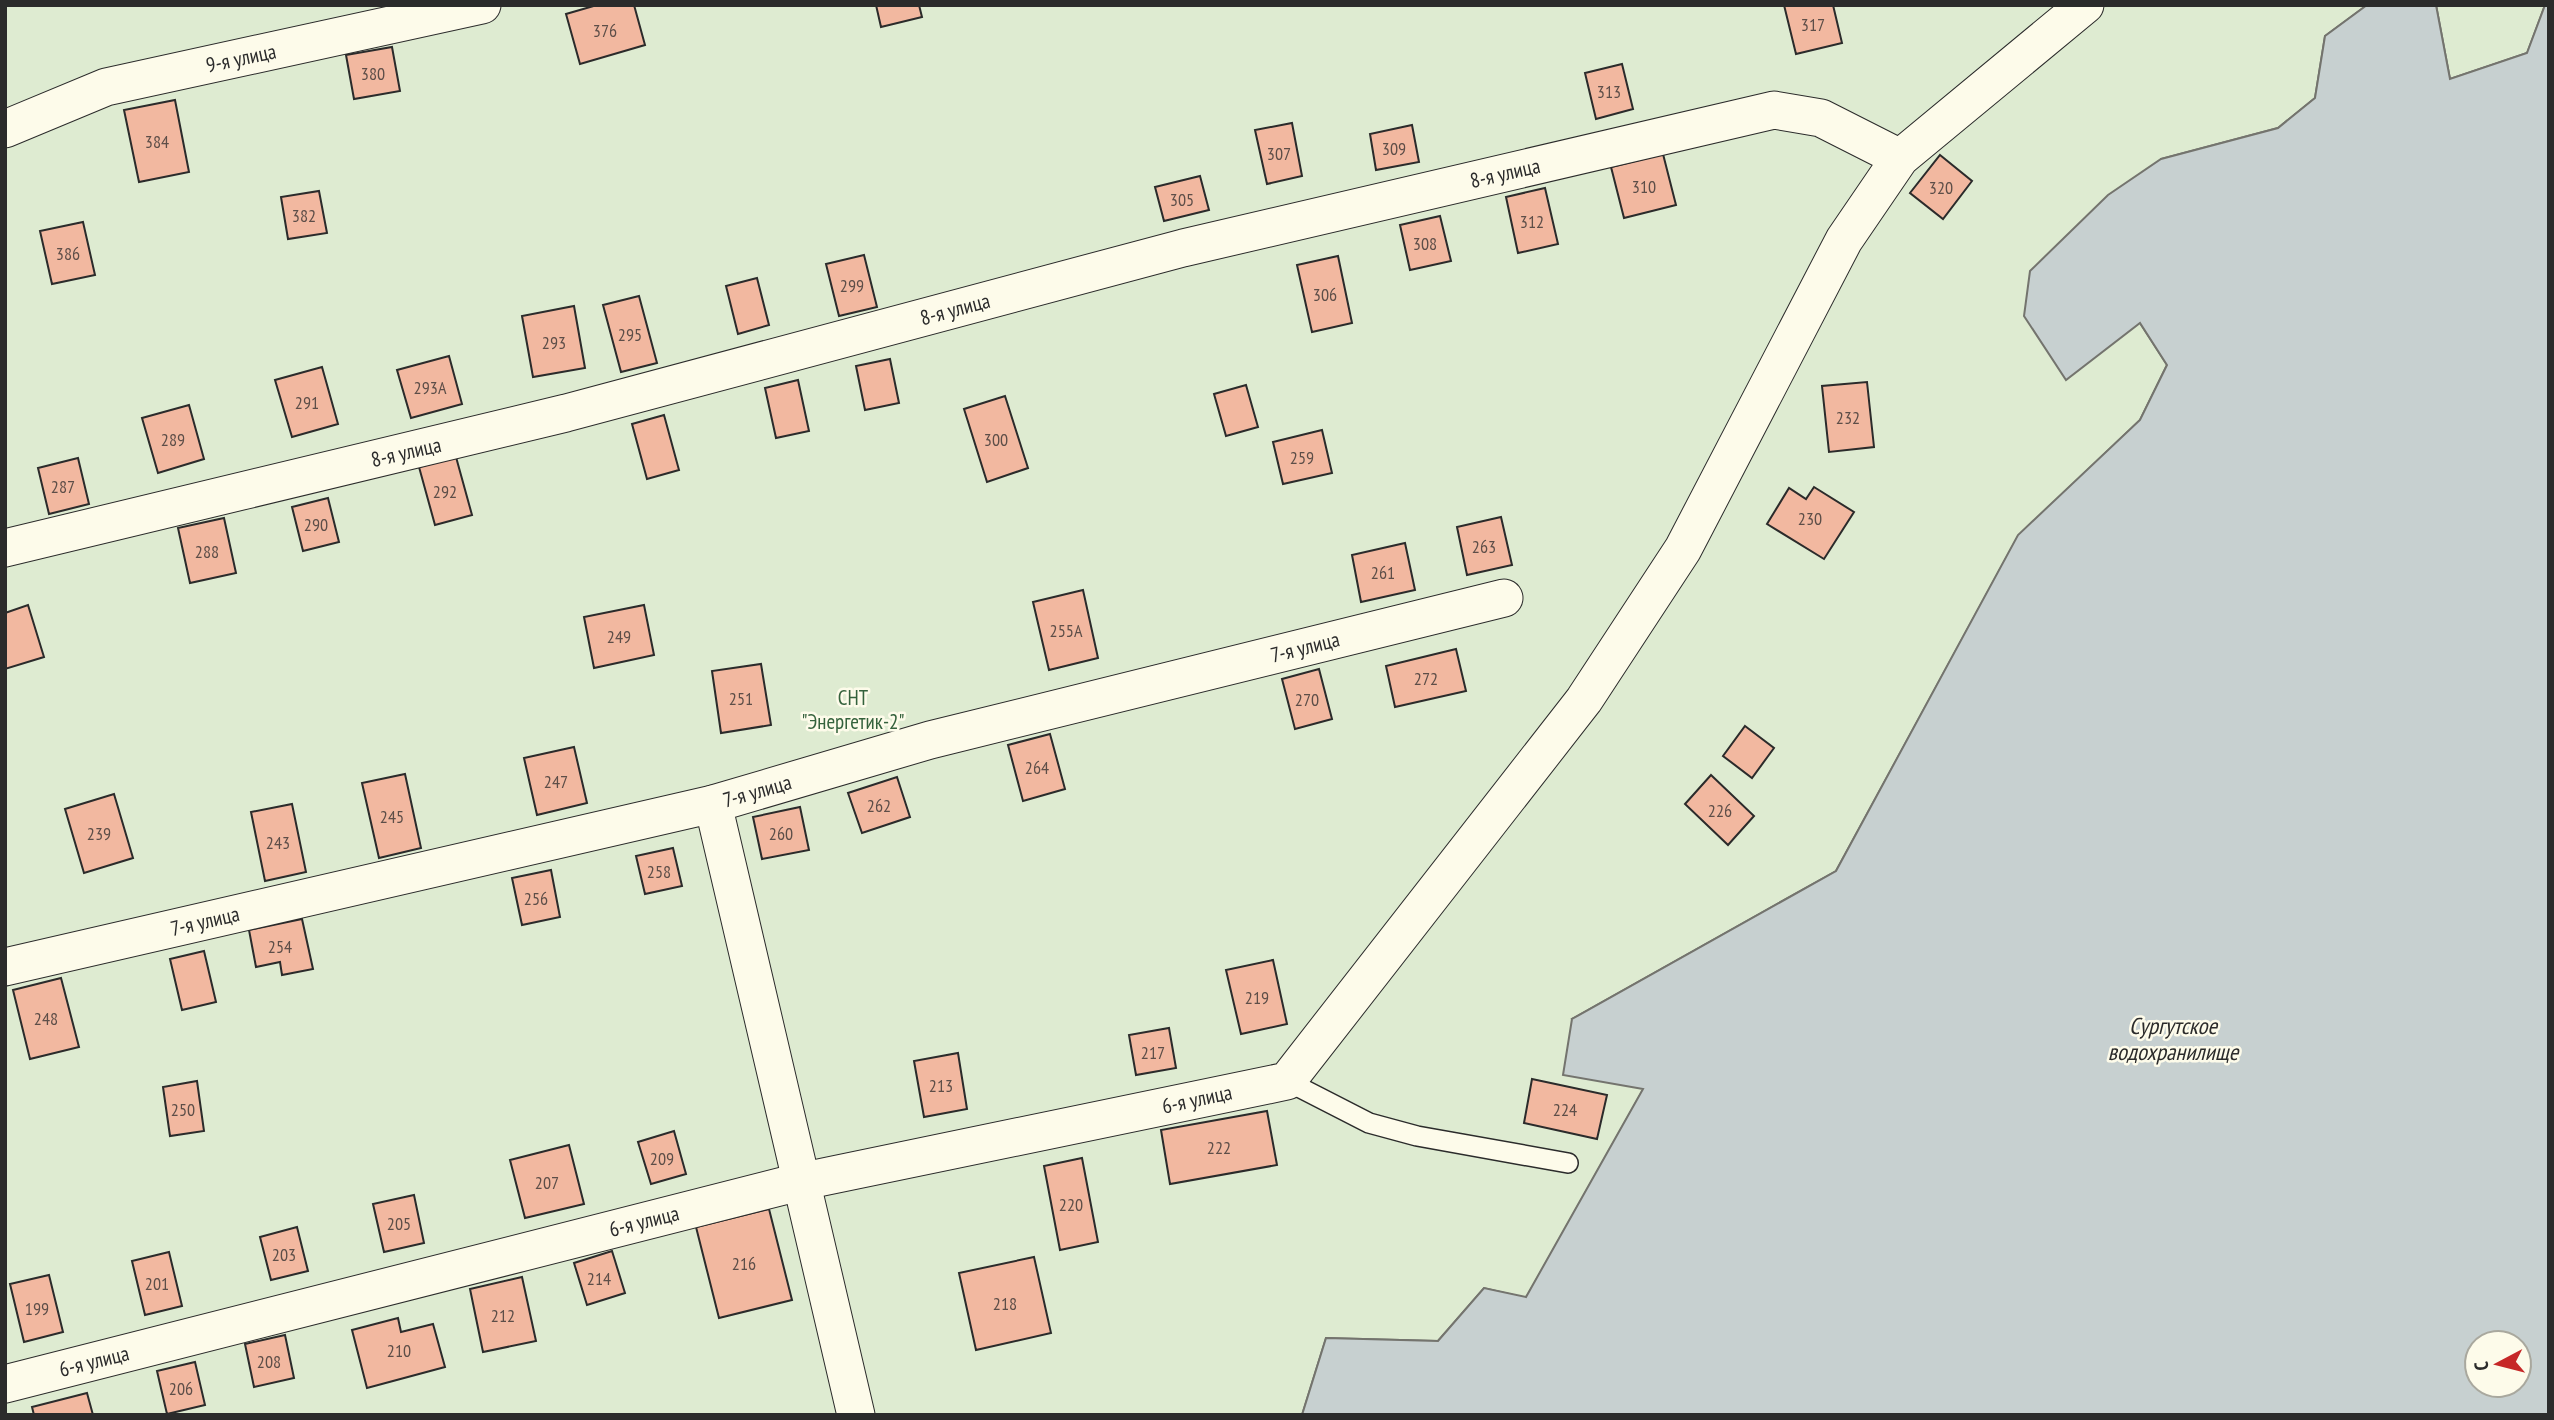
<svg xmlns="http://www.w3.org/2000/svg" width="2554" height="1420" font-family="'PT Sans Narrow',sans-serif">
<rect width="100%" height="100%" fill="#fdfbea"/>
<g fill="#deebd1" stroke="#74746e" stroke-width="2">
<polygon points="5,5 2367,5 2325,36 2315,98 2278,128 2161,159 2140,323 2167,365 2140,420 2018,536 1836,871 1572,1019 1644,1088 1526,1298 1484,1288 1438,1341 1326,1338 1302,1415 5,1415"/>
<polygon points="2436,5 2545,5 2527,53 2450,79"/>
</g>
<path fill="#c7d0d0" stroke="#74746e" stroke-width="2" fill-rule="evenodd" d="M2367,5H2436L2450,79L2527,53L2545,5H2549V1415H1302L1326,1338L1438,1341L1484,1288L1526,1297L1643,1089L1563,1075L1572,1019L1836,871L2018,535L2140,420L2167,365L2140,323L2066,380L2024,316L2030,271L2108,195L2161,159L2278,128L2315,98L2325,36ZM2477,1343H2519V1385H2477Z"/>
<g fill="#f2b8a0" stroke="#2b2b2b" stroke-width="2">
<polygon points="597,5 634,5 645,45 580,64 566,14"/>
<polygon points="876,5 919,5 922,17 881,27"/>
<polygon points="1784,5 1833,5 1842,43 1796,54"/>
<polygon points="392,47 400,91 354,99 346,55"/>
<polygon points="1622,64 1633,109 1596,119 1585,73"/>
<polygon points="175,100 189,172 139,182 124,110"/>
<polygon points="1292,123 1302,176 1267,184 1255,130"/>
<polygon points="1412,125 1419,162 1376,170 1370,134"/>
<polygon points="1663,154 1676,205 1624,218 1611,167"/>
<polygon points="1940,155 1972,181 1943,219 1910,193"/>
<polygon points="1200,176 1209,210 1164,221 1155,187"/>
<polygon points="1545,188 1558,244 1518,253 1506,197"/>
<polygon points="319,191 327,233 288,239 281,197"/>
<polygon points="1440,216 1451,261 1410,270 1400,225"/>
<polygon points="83,222 95,275 52,284 40,231"/>
<polygon points="864,255 877,307 839,316 826,264"/>
<polygon points="1338,256 1352,323 1312,332 1297,265"/>
<polygon points="757,278 769,325 738,334 726,286"/>
<polygon points="639,296 657,363 621,372 603,305"/>
<polygon points="574,306 585,368 533,377 522,316"/>
<polygon points="449,356 462,404 411,418 397,370"/>
<polygon points="890,359 899,403 865,410 856,366"/>
<polygon points="322,367 338,424 292,437 275,380"/>
<polygon points="798,380 809,431 776,438 765,388"/>
<polygon points="1867,382 1874,447 1829,452 1822,386"/>
<polygon points="1246,385 1258,427 1226,436 1214,394"/>
<polygon points="1005,396 1028,468 987,482 964,409"/>
<polygon points="189,405 204,459 158,473 142,418"/>
<polygon points="664,415 679,470 647,479 632,424"/>
<polygon points="1322,430 1332,473 1283,484 1273,442"/>
<polygon points="456,457 472,515 435,525 419,467"/>
<polygon points="78,458 89,504 49,514 38,468"/>
<polygon points="1814,487 1854,512 1824,559 1767,524 1789,488 1806,499"/>
<polygon points="328,498 339,542 303,551 292,507"/>
<polygon points="1501,517 1512,565 1467,575 1457,527"/>
<polygon points="224,518 236,573 190,583 178,528"/>
<polygon points="1405,543 1415,590 1361,602 1352,555"/>
<polygon points="1083,590 1098,658 1049,670 1033,602"/>
<polygon points="28,605 44,657 5,669 5,613"/>
<polygon points="644,605 654,655 594,668 584,617"/>
<polygon points="1456,649 1466,691 1395,707 1386,666"/>
<polygon points="761,664 771,725 721,733 712,671"/>
<polygon points="1319,669 1332,719 1295,729 1282,679"/>
<polygon points="1745,726 1774,748 1752,778 1723,756"/>
<polygon points="1050,734 1065,789 1023,801 1008,745"/>
<polygon points="574,747 587,803 537,815 524,758"/>
<polygon points="405,774 421,848 379,858 362,783"/>
<polygon points="1711,775 1754,816 1728,845 1685,804"/>
<polygon points="897,777 910,817 862,833 848,793"/>
<polygon points="114,794 133,858 84,873 65,809"/>
<polygon points="292,804 306,872 265,881 251,812"/>
<polygon points="800,807 809,850 762,859 753,817"/>
<polygon points="673,848 682,886 645,894 636,856"/>
<polygon points="551,870 560,917 522,925 512,878"/>
<polygon points="302,919 313,969 282,975 280,962 256,967 249,930"/>
<polygon points="204,951 216,1002 182,1010 170,959"/>
<polygon points="1273,960 1287,1024 1241,1034 1226,970"/>
<polygon points="61,978 79,1047 30,1059 13,990"/>
<polygon points="1169,1028 1176,1068 1136,1075 1129,1035"/>
<polygon points="958,1053 967,1109 924,1117 914,1061"/>
<polygon points="1532,1079 1607,1095 1597,1139 1524,1123"/>
<polygon points="197,1081 204,1131 170,1136 163,1087"/>
<polygon points="1267,1111 1277,1165 1170,1184 1161,1130"/>
<polygon points="674,1131 686,1174 651,1184 638,1142"/>
<polygon points="569,1145 584,1204 525,1218 510,1160"/>
<polygon points="1082,1158 1098,1242 1060,1250 1044,1166"/>
<polygon points="414,1195 424,1243 384,1252 373,1204"/>
<polygon points="769,1209 792,1300 719,1318 696,1227"/>
<polygon points="297,1227 308,1271 271,1280 260,1237"/>
<polygon points="612,1251 625,1293 587,1305 574,1263"/>
<polygon points="169,1252 182,1306 145,1315 132,1261"/>
<polygon points="1034,1257 1051,1333 976,1350 959,1273"/>
<polygon points="49,1275 63,1332 24,1342 10,1284"/>
<polygon points="522,1277 536,1341 483,1352 470,1289"/>
<polygon points="398,1318 401,1332 433,1324 445,1367 367,1388 352,1330"/>
<polygon points="285,1335 294,1378 254,1387 245,1344"/>
<polygon points="195,1362 205,1405 167,1414 157,1371"/>
<polygon points="87,1393 93,1415 34,1415 32,1407"/>
</g>
<g fill="none" stroke-linecap="round" stroke-linejoin="round">
<defs>
<polyline id="lane" points="1287,1081 1369,1123 1417,1136 1568,1163"/>
<g id="street">
<polyline points="5,129 106,87 482,5"/>
<polyline points="5,548 566,413 1183,248 1774,110 1821,118 1900,158"/>
<polyline points="713,804 856,1415"/>
<polyline points="5,967 713,804 930,740 1504,598"/>
<polyline points="5,1384 799,1182 1287,1081 1584,700 1683,549 1844,240 1900,158 2085,5"/>
</g>
</defs>
<use href="#lane" stroke="#2b2b2b" stroke-width="22"/>
<use href="#street" stroke="#2b2b2b" stroke-width="39"/>
<use href="#lane" stroke="#fdfbea" stroke-width="19"/>
<use href="#street" stroke="#fdfbea" stroke-width="37"/>
</g>
<g text-anchor="middle" dominant-baseline="central" stroke-width="5" stroke-linejoin="round" paint-order="stroke">
<g font-size="18" fill="#5d4e48">
<text x="1813" y="24">317</text>
<text x="605" y="30">376</text>
<text x="373" y="73">380</text>
<text x="1609" y="91">313</text>
<text x="157" y="141">384</text>
<text x="1394" y="148">309</text>
<text x="1279" y="153">307</text>
<text x="1644" y="186">310</text>
<text x="1941" y="187">320</text>
<text x="1182" y="199">305</text>
<text x="304" y="215">382</text>
<text x="1532" y="221">312</text>
<text x="1425" y="243">308</text>
<text x="68" y="253">386</text>
<text x="852" y="285">299</text>
<text x="1325" y="294">306</text>
<text x="630" y="334">295</text>
<text x="554" y="342">293</text>
<text x="430" y="387">293А</text>
<text x="307" y="402">291</text>
<text x="1848" y="417">232</text>
<text x="173" y="439">289</text>
<text x="996" y="439">300</text>
<text x="1302" y="457">259</text>
<text x="63" y="486">287</text>
<text x="445" y="491">292</text>
<text x="1810" y="518">230</text>
<text x="316" y="524">290</text>
<text x="1484" y="546">263</text>
<text x="207" y="551">288</text>
<text x="1383" y="572">261</text>
<text x="1066" y="630">255А</text>
<text x="619" y="636">249</text>
<text x="1426" y="678">272</text>
<text x="741" y="698">251</text>
<text x="1307" y="699">270</text>
<text x="1037" y="767">264</text>
<text x="556" y="781">247</text>
<text x="879" y="805">262</text>
<text x="1720" y="810">226</text>
<text x="392" y="816">245</text>
<text x="99" y="833">239</text>
<text x="781" y="833">260</text>
<text x="278" y="842">243</text>
<text x="659" y="871">258</text>
<text x="536" y="898">256</text>
<text x="280" y="946">254</text>
<text x="1257" y="997">219</text>
<text x="46" y="1018">248</text>
<text x="1153" y="1052">217</text>
<text x="941" y="1085">213</text>
<text x="183" y="1109">250</text>
<text x="1565" y="1109">224</text>
<text x="1219" y="1147">222</text>
<text x="662" y="1158">209</text>
<text x="547" y="1182">207</text>
<text x="1071" y="1204">220</text>
<text x="399" y="1223">205</text>
<text x="284" y="1254">203</text>
<text x="744" y="1263">216</text>
<text x="599" y="1278">214</text>
<text x="157" y="1283">201</text>
<text x="1005" y="1303">218</text>
<text x="37" y="1308">199</text>
<text x="503" y="1315">212</text>
<text x="399" y="1350">210</text>
<text x="269" y="1361">208</text>
<text x="181" y="1388">206</text>
</g>
<g font-size="21" fill="#2b2b2b" stroke="#fdfbea">
<text transform="translate(241 58) rotate(-12)">9-я улица</text>
<text transform="translate(1505 173) rotate(-13)">8-я улица</text>
<text transform="translate(955 309) rotate(-15)">8-я улица</text>
<text transform="translate(406 452) rotate(-13)">8-я улица</text>
<text transform="translate(1305 647) rotate(-14)">7-я улица</text>
<text transform="translate(757 791) rotate(-16)">7-я улица</text>
<text transform="translate(205 921) rotate(-13)">7-я улица</text>
<text transform="translate(1197 1099) rotate(-12)">6-я улица</text>
<text transform="translate(644 1221) rotate(-14)">6-я улица</text>
<text transform="translate(94 1361) rotate(-14)">6-я улица</text>
</g>
<g font-size="21" fill="#34623c" stroke="#fdfbea">
<text x="853" y="697">СHТ<tspan x="853" dy="24">"Энергетик-2"</tspan></text>
</g>
<g font-size="23" font-style="italic" fill="#2b2b2b" stroke="#fdfbea">
<text x="2173" y="1025">Сургутское<tspan x="2173" dy="26">водохранилище</tspan></text>
</g>
</g>
<rect width="2554" height="1420" fill="none" stroke="#2b2b2b" stroke-width="14"/>
<g transform="translate(2498 1364) rotate(263)"><circle r="33" fill="#fdfbea" stroke="#a9a89e" stroke-width="2"/>
<path d="M0-5L12 26L0 18L-12 26Z" fill="#c62828"/>
<text y="-10" font-size="19" font-weight="bold" text-anchor="middle" fill="#2b2b2b">С</text>
</g>
</svg>
